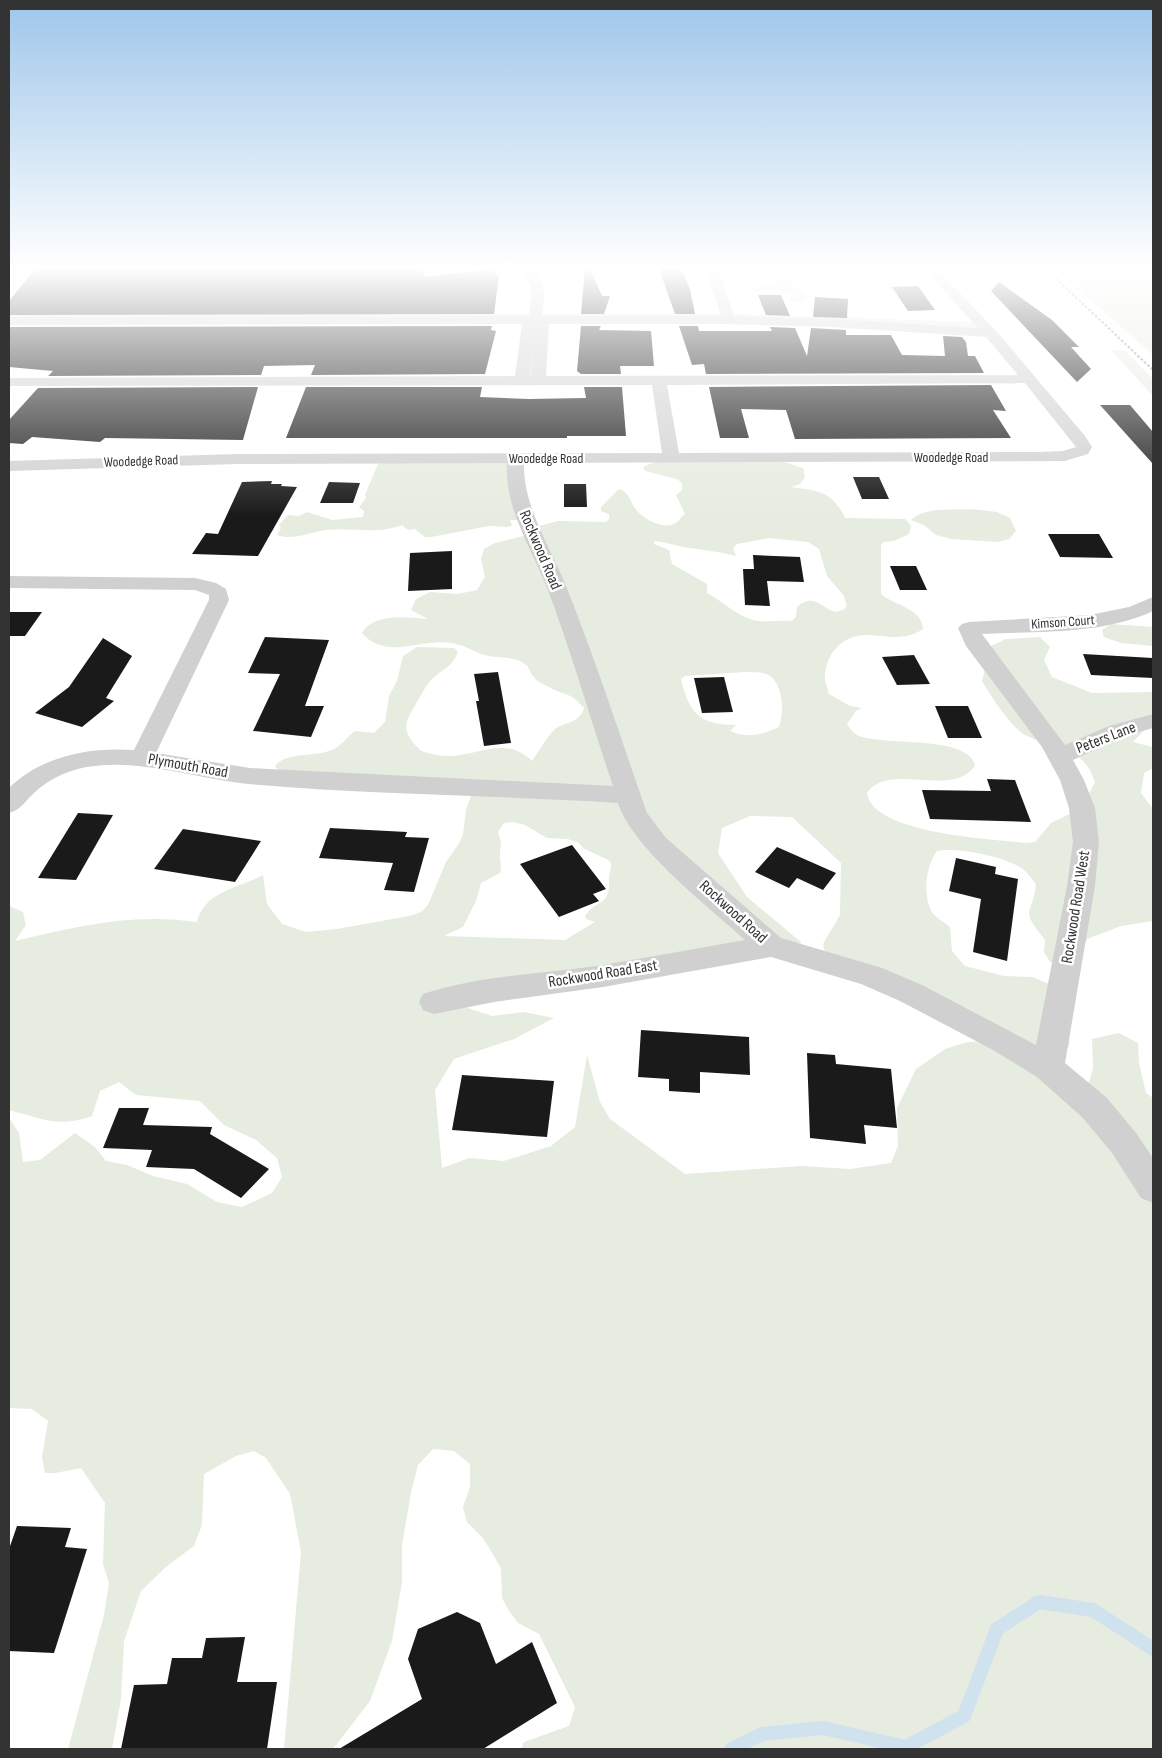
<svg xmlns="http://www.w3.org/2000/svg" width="1162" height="1758" font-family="'Sofia Sans Condensed',sans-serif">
<rect width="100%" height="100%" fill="#fff"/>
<g fill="#e6ecdf" fill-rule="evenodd">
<path d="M772,269L899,270L913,269L878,271L877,280L873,281C865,281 856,277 848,277C835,278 821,283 808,276L796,286L805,295L803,302L791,301L790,294L785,292L753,290L754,287L773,285L782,279V276L763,272Z"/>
<polygon points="1055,269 1153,269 1153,355"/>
<polygon points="9,314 728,314 979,322 990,333 940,329 537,320 538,381 522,381 533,320 9,321"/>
<polygon points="1111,350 1125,351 1153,379 1153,396"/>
<path d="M750,457L788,463L803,468L805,477L800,484L791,487C819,491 832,491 845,518L905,519L911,526L909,534L894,541L884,542L881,545V594C895,606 922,608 923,629C905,641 888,636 868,635C842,634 824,655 825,680C826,684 828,690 829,694L850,706L862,708L856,711L847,724C850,728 853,733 857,735C882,747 970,734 975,766C951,799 889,761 867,793C872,834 993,839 1026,843L1035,842L1051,823L1082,808L1095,782C1082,744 1055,750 1025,735C1011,727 990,695 982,681L991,646L1006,639L1040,637L1050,647L1044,660L1052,677L1092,693L1153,692V721L1133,742L1153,747V768L1144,773L1141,793L1153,809V921L1121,926L1087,939C1083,952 1070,957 1059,964L1050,962L1044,952L1045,940C1019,907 1032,919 1036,884C1032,880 1028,873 1023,869C1006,857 958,847 937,851C926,866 922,894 932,912C936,918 945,923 950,927L952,951L965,966L1004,976L1032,977L1052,985L1070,1026L1069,1046L1059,1059L1088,1086L1093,1068L1092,1039L1119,1033L1138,1043L1139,1063L1146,1093L1153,1098V1749H521L524,1742L569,1726L575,1707L539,1634L518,1623L509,1611L502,1598L501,1568L483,1538L467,1522L463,1507L470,1487V1464L454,1451L433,1449L418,1465L411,1493L402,1545V1582L392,1641L370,1701L333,1749H284L301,1552L290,1494L266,1458L254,1451L236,1456L204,1474L202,1525L194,1546L167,1566L141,1591L124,1641L121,1699L112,1749H68L104,1615L109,1583L103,1564L105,1503L81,1468L55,1473H45L42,1457L48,1421L32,1409L9,1408V1118L19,1133L23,1162L40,1160L75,1133L95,1147L106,1161L127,1165L153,1176L187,1184L217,1202L242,1207L272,1193L282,1177L277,1158L256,1140L224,1125L200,1101L136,1095L119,1082L100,1091L92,1116C57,1128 43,1119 9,1110V906L23,912L26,925L15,941C78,926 132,913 197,922C204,891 239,888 263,875L267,904L282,924L306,932L337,929L409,916L421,912L428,905L446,862L458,845L463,835L466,809L471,796L468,791L282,773L275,767C283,751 317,758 334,749C342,745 348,736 355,731L374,733L385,722L389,696L397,681L403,656L417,647L454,648L458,652C451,669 443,668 432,679C425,686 422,694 417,702C403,725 401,731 421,751C430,754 440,756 449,756C477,756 506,735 532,761C539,751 545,740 553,731C563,721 579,725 584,708C568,690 566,697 549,687C543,684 536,681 533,676C530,673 529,666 525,664C513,655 497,659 484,655C473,651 464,645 452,643C420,638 386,661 362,633C373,613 408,617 428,619L411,610L416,599L430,592L458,594L477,590L485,577L481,559L484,549L495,543L532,534L539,526L558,521L606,522L609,519V514L601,511V507L619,489C628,491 630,500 634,507C641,518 664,532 677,522C679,520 682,516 685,514L676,495L682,490V483L677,479L645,471L643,467C669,452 720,458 750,457ZM769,538L808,542L819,549L827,576L844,596L847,606L843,610L835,612C821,608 814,592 797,607L796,617L792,621C780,620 764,623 753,620C735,615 723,601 707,593V584L672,564L669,550L654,544V541C666,542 677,546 689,548C705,550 720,552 736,556L733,548L737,544ZM745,672C752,672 763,672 769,675C784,686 784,712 779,727C761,735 748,739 730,731L736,725C699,725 689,713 681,679L685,676ZM750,816L792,817L841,863L840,915L823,944L827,963L1002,1041L967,1042L945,1049L916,1069L897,1108L898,1146L891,1163L850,1169L802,1166L685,1174L610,1119L600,1102L587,1055L575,1127L551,1146L504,1161L469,1158L442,1168L435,1090L454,1059L514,1039L554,1018L524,1012L492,1016L468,1008L429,1004L802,943L747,897L718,853L722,828ZM513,822L525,825L547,838L568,839L579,843L583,848L610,861C613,869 608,873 609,881C610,907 597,898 585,916L586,919L595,922L565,940L444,936L463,927L476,901L481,883L500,873C502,866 500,863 500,856C500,844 503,846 498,832L504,823Z"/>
<path d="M516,458L525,520H510L512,525L509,527L489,526L431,537H425L415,529L408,530L402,525C377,535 351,527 326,530C309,532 294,541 277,535L281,528L279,525L288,515L299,516L307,512L332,520L363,517L364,511L359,507L366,498L365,495L380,459Z"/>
<path d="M971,509L997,512L1010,518L1016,531L1009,539L998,542L951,539L936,535L924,525L911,520C926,506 952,511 971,509Z"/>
<polygon points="1111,624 1153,627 1153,646 1121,643 1104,637 1102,630"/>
</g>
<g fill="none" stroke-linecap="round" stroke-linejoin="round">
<polyline stroke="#cfe2ee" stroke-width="14" points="731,1749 762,1734 823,1728 906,1747 964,1716 997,1629 1039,1602 1093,1610 1153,1649"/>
</g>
<g fill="#1a1a1a">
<polygon points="35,269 421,269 425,277 491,269 499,276 494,314 9,315 9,301"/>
<polygon points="585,269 590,269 602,296 610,296 604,314 581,314"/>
<polygon points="659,269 681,269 690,289 695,314 675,314"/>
<polygon points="999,282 1052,320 1079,347 1071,347 1091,369 1077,382 991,291"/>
<polygon points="918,286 935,310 908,311 892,287"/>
<polygon points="758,295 781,295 790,316 766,315"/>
<polygon points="815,297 848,299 847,318 813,317"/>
<polygon points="492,326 491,330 496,331 485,374 311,375 315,365 264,366 261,375 48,376 53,371 9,367 9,327"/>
<polygon points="581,326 601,326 599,330 651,331 654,366 620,366 621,374 581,374 577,371"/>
<polygon points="679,326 698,326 699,331 772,331 770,327 795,328 807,356 811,328 846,330 846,335 891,335 902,355 945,356 943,336 962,337 966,342 968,356 975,356 984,373 706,374 704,364 692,365"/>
<polygon points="991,385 1006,411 993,410 1011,438 795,439 786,410 741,409 749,438 720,438 709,387"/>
<polygon points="258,387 243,440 105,438 100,442 32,437 23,444 9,443 9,420 38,388"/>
<polygon points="306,387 482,387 480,397 529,399 586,398 584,387 622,387 626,436 567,436 567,438 286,438"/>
<polygon points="1100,405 1130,405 1153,432 1153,464"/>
<polygon points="853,477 879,477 889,499 862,499"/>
<polygon points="272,481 271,484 282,484 281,486 297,487 258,556 192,554 206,533 218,534 242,482"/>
<polygon points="329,482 360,483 353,503 320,503"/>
<polygon points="564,484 586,484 587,507 564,507"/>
<polygon points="1048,534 1099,534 1113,558 1060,557"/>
<polygon points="452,551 452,589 408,591 410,553"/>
<polygon points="753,555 800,557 804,582 767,581 770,606 745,605 743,569 754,569"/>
<polygon points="890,566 916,566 927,590 900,590"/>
<polygon points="9,612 42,612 25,636 9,636"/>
<polygon points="265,637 329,640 305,706 324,706 311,737 253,731 280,674 248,673"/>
<polygon points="103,638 132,656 106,698 114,701 82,727 35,713 69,687"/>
<polygon points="1083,654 1153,658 1153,678 1091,675"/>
<polygon points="914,655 930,684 897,685 882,657"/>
<polygon points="498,672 511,743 484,746 476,701 479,701 474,674"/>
<polygon points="724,677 733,712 702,713 694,678"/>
<polygon points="935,706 968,706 982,738 948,738"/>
<polygon points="987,779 1015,780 1031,822 930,819 922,790 991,791"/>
<polygon points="78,813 113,815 76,880 38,878"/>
<polygon points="330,828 407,832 405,837 429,838 414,892 384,890 393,863 319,858"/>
<polygon points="183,829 261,841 235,882 154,869"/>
<polygon points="572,845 606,889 593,894 599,901 559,917 520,864"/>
<polygon points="777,847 836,873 823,890 797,878 789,888 755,872"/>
<polygon points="956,858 996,867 995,874 1018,879 1007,961 973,952 981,899 949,891"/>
<polygon points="641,1030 749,1037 750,1075 700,1072 700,1093 669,1091 669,1079 638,1077"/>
<polygon points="807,1053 835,1055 836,1064 891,1069 897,1128 864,1125 866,1144 810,1138"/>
<polygon points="462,1075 554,1081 547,1137 452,1130"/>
<polygon points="119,1108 149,1108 143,1125 212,1127 210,1134 269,1169 241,1198 194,1169 146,1167 152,1150 103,1148"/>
<polygon points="17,1526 71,1528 65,1547 87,1549 54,1653 9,1651 9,1549"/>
<polygon points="457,1612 480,1623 496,1664 532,1642 557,1703 483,1749 339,1749 422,1699 408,1659 418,1629"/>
<polygon points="245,1637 237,1682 277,1682 267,1749 121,1749 134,1685 167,1684 172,1658 202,1658 206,1638"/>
</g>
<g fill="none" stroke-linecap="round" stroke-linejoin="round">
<path fill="#d0d0d0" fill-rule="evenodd" d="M520,269H533C548,282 544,299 542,316H721L706,269H718L734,316L832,319L978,328L924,269H937L999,334L1085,436L1092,447L1088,454L1065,461L524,463C523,509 552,549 568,591C597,664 621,739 647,813L666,838L781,938L882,968L922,985L1036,1045L1067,886L1073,842L1069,808L1060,780L1042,747L966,646L958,628L962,624L969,622L1090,615L1129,607L1153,597V611C1102,635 1038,631 982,634L1065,745L1109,726L1153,714V728L1125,736L1073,760L1084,780L1095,808L1099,842L1095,886L1065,1063L1107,1098L1136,1133L1153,1158V1203L1141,1198L1112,1153L1083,1118L1037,1077L993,1050L900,1001L861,984L771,957L603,987L494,1002L434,1014L423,1010L419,1002L423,994C481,975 544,974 603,965C651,957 698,948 745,940C708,906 633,849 618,803C495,795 371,795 248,784C197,779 146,760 95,766C73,768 51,777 34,793C25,801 21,810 9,813V788C42,756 88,747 134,750L209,600V595L195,590L9,588V576L195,578L216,583L226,589L229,600L156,753L250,768L613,786C591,721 572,654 548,590C532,549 504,508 507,463L237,464L9,471V461L237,454L662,453L652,385L9,386V378L515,376L522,324L9,325V317L529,316C531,292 536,289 520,269ZM549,324H729L832,327L986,337L1018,375L546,376ZM534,337L531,376H530ZM1025,383L1076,447L1063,451L1039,452L679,453L667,385Z"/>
<polyline stroke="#888" stroke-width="2" stroke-dasharray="2.5 2" stroke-linecap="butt" points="1046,269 1153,370"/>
</g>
<linearGradient id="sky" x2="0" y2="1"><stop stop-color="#9ec6ea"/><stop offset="0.52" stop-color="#fff"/><stop offset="1" stop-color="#fff" stop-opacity="0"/></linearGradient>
<rect width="1162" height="515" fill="url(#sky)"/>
<g text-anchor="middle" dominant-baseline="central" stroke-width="5" stroke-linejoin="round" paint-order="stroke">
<g font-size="14" fill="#333" stroke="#fff">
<text x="951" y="457">Woodedge Road</text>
<text x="546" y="458">Woodedge Road</text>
<text transform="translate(141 461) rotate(-2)">Woodedge Road</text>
<text transform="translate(1063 622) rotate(-4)">Kimson Court</text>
</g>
<g font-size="16" fill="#333" stroke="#fff">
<text transform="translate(540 550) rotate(67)">Rockwood Road</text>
<text transform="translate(1106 738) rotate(-21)">Peters Lane</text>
<text transform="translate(188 766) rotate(10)">Plymouth Road</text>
<text transform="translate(1076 907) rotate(-81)">Rockwood Road West</text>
<text transform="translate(733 912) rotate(42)">Rockwood Road</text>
<text transform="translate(603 974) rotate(-9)">Rockwood Road East</text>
</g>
</g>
<rect width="1162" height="1758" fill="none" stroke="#333333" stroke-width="20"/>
</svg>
